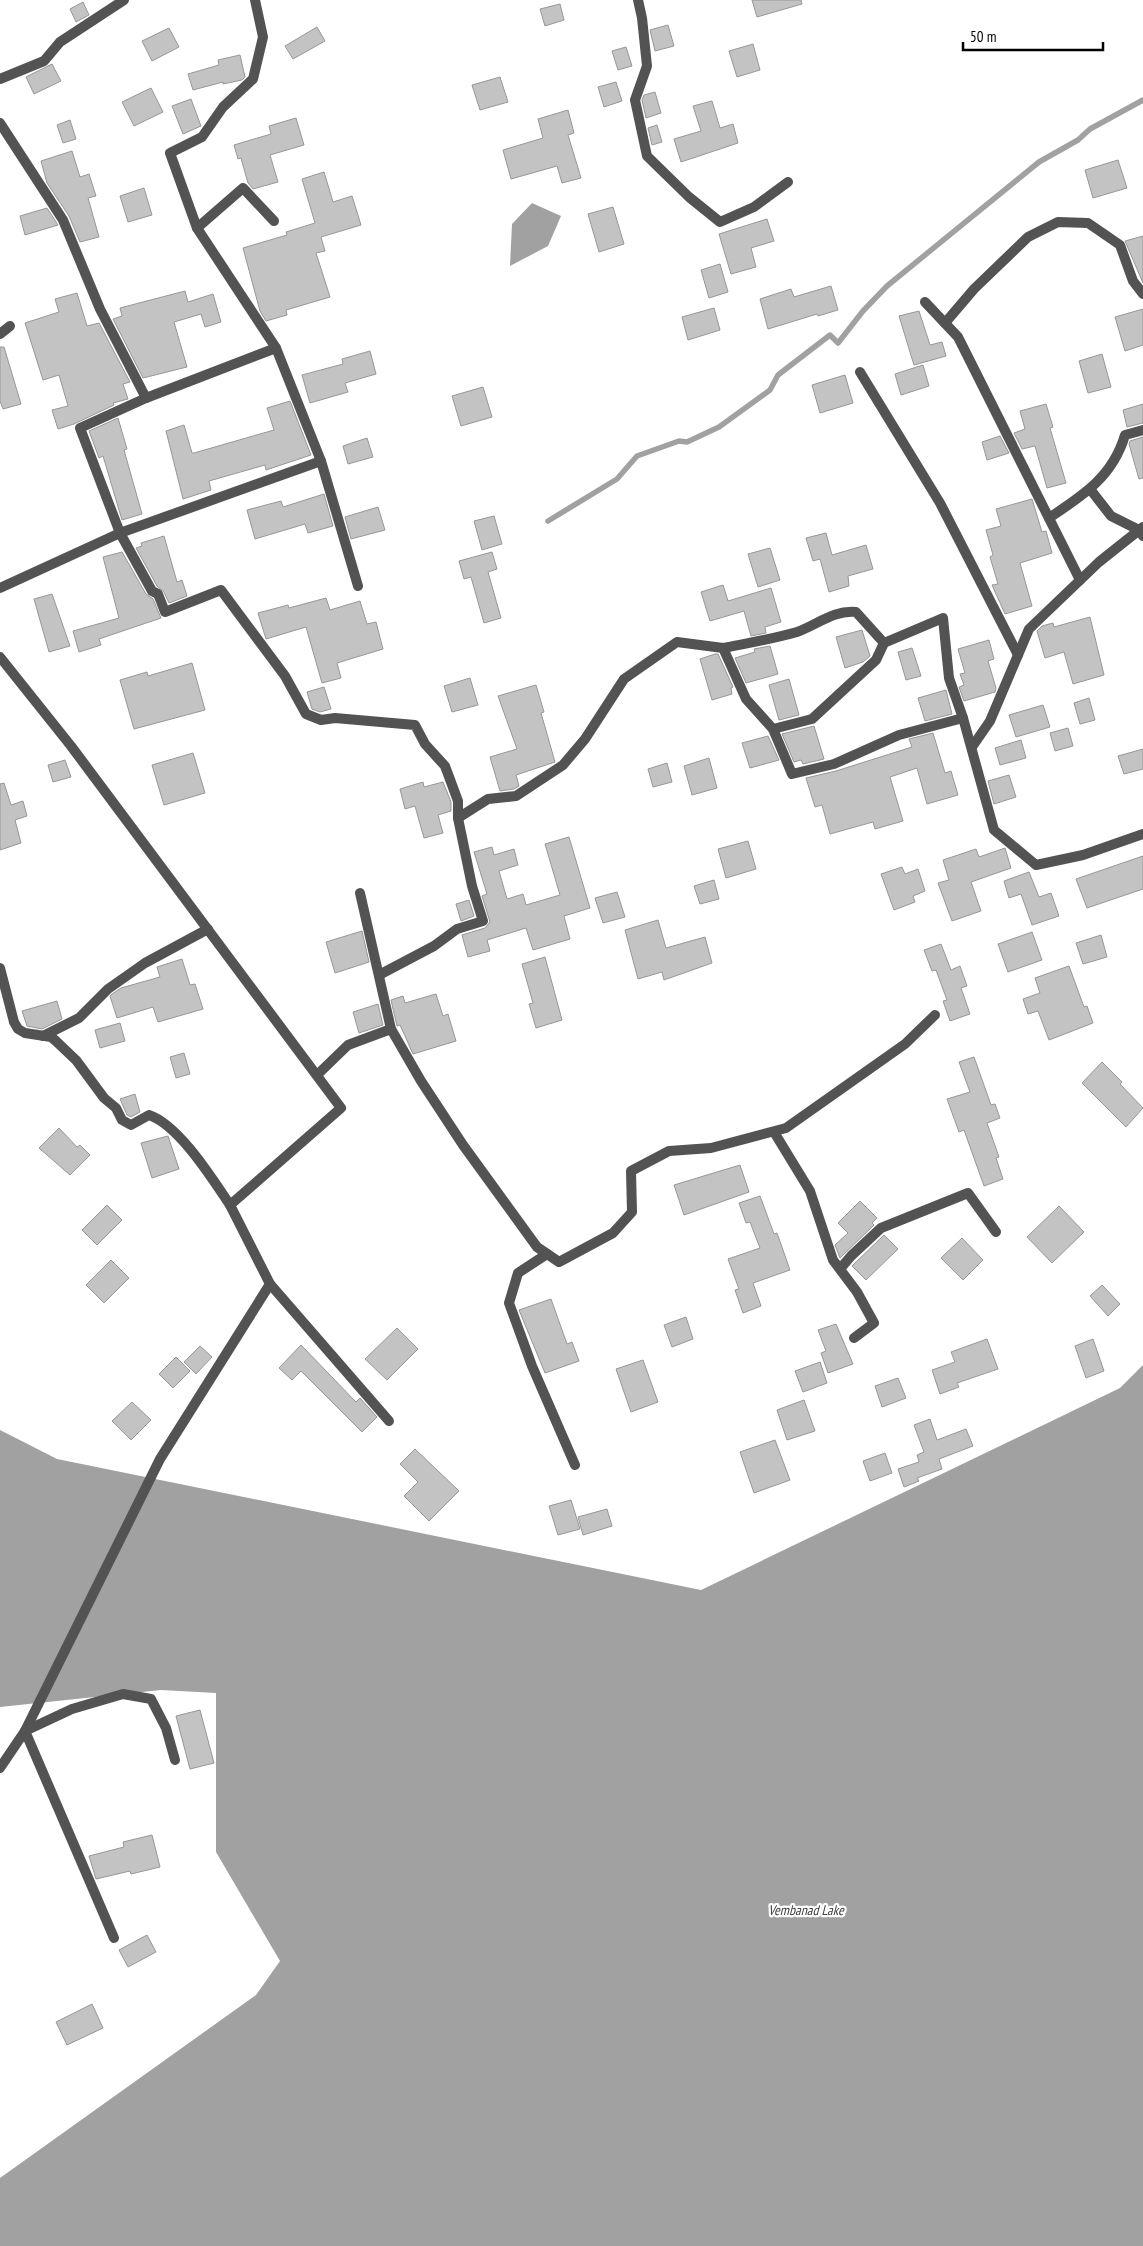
<svg xmlns="http://www.w3.org/2000/svg" width="1143" height="2246" font-family="'PT Sans Narrow',sans-serif">
<rect width="100%" height="100%" fill="#fff"/>
<g fill="#a1a1a1">
<polygon points="532,203 561,216 548,246 510,266 512,224"/>
<polygon points="1143,1365 1143,2246 0,2246 0,2178 256,1995 280,1961 216,1852 216,1693 161,1690 0,1707 0,1430 57,1459 701,1590 1120,1388"/>
</g>
<g fill="none" stroke-linecap="round" stroke-linejoin="round">
<polyline stroke="#a1a1a1" stroke-width="5.5" points="548,521 617,479 637,456 679,441 687,442 719,427 770,390 778,375 830,335 838,343 863,311 887,286 1039,162 1078,140 1090,129 1143,100"/>
</g>
<g fill="#c3c3c3" stroke="#979797">
<polygon points="752,0 801,0 802,4 757,17"/>
<polygon points="83,2 89,15 76,22 70,9"/>
<polygon points="560,4 564,20 545,26 540,9"/>
<polygon points="668,25 674,46 655,51 650,30"/>
<polygon points="317,27 325,41 293,59 285,46"/>
<polygon points="169,28 179,47 152,61 142,41"/>
<polygon points="753,44 760,70 737,77 729,51"/>
<polygon points="626,47 632,66 618,70 612,51"/>
<polygon points="240,55 245,77 242,80 223,84 223,82 193,90 188,74 219,65 218,60"/>
<polygon points="52,64 61,81 34,94 26,77"/>
<polygon points="500,77 508,102 480,110 472,85"/>
<polygon points="616,82 622,101 604,107 598,87"/>
<polygon points="151,88 163,112 134,126 122,102"/>
<polygon points="655,92 661,113 646,118 642,100 644,95"/>
<polygon points="191,99 201,126 183,134 172,106"/>
<polygon points="712,101 720,128 733,124 738,143 681,162 674,139 701,131 693,106"/>
<polygon points="568,110 574,133 568,135 581,178 562,183 557,166 511,179 503,150 543,138 538,119"/>
<polygon points="296,118 304,145 270,155 278,182 253,189 248,183 241,158 238,159 234,145 271,134 269,126"/>
<polygon points="70,120 76,139 63,143 57,125"/>
<polygon points="657,125 662,142 652,145 648,128"/>
<polygon points="72,151 80,177 89,174 96,196 88,198 99,237 80,242 69,216 47,183 41,161"/>
<polygon points="1118,160 1127,188 1093,198 1085,170"/>
<polygon points="324,172 333,202 352,196 361,225 321,237 325,251 316,253 330,297 286,310 287,315 266,321 260,311 243,248 287,235 286,232 315,223 302,179"/>
<polygon points="144,188 152,215 128,222 120,196"/>
<polygon points="613,207 624,244 599,252 588,214"/>
<polygon points="47,208 58,225 25,235 20,216"/>
<polygon points="767,219 774,241 751,248 756,267 731,274 719,234"/>
<polygon points="1143,236 1143,283 1125,241"/>
<polygon points="720,264 728,292 709,298 701,270"/>
<polygon points="831,286 838,310 818,316 817,314 768,329 760,299 791,289 794,297"/>
<polygon points="185,291 188,302 213,294 221,322 205,327 201,314 174,322 187,367 143,378 113,319 122,316 120,308"/>
<polygon points="77,293 87,326 99,323 130,382 123,384 128,399 113,403 114,405 74,424 58,429 52,410 68,406 59,375 43,380 25,323 59,312 55,299"/>
<polygon points="714,308 720,330 688,340 682,317"/>
<polygon points="1143,309 1143,345 1125,351 1115,317"/>
<polygon points="919,311 930,345 942,342 946,356 914,365 899,316"/>
<polygon points="0,347 4,347 21,404 3,409 0,401"/>
<polygon points="370,351 376,374 345,383 348,392 310,403 302,375 343,364 342,359"/>
<polygon points="1102,354 1111,387 1088,393 1079,361"/>
<polygon points="923,365 929,386 901,395 895,374"/>
<polygon points="845,375 853,403 820,413 812,385"/>
<polygon points="483,387 492,417 461,426 452,396"/>
<polygon points="290,401 311,455 266,470 265,465 209,481 211,490 183,499 166,431 184,425 192,453 194,453 274,430 267,408"/>
<polygon points="1046,404 1053,427 1050,428 1066,483 1047,488 1035,446 1022,449 1014,433 1025,429 1020,411"/>
<polygon points="1143,404 1143,423 1127,427 1123,410"/>
<polygon points="118,418 127,449 124,450 142,514 122,520 103,456 99,458 89,431"/>
<polygon points="1000,436 1009,453 987,460 982,442"/>
<polygon points="1143,437 1143,478 1139,479 1129,444 1130,441"/>
<polygon points="367,438 373,457 348,464 343,446"/>
<polygon points="324,494 333,526 308,533 305,524 255,539 247,510 281,501 283,507"/>
<polygon points="1032,499 1042,532 1046,531 1052,553 1020,563 1032,606 1005,614 992,585 998,584 990,557 993,555 986,530 1001,526 996,509"/>
<polygon points="378,507 385,530 351,539 345,517"/>
<polygon points="494,516 502,544 482,550 474,521"/>
<polygon points="826,533 832,555 866,545 873,569 848,576 849,586 829,592 820,559 813,561 806,538"/>
<polygon points="164,536 177,582 182,580 187,596 169,603 164,592 157,586 136,548 142,546 141,543"/>
<polygon points="770,548 780,580 758,587 748,554"/>
<polygon points="122,552 146,594 153,599 161,618 99,639 101,645 79,652 73,631 119,618 103,557"/>
<polygon points="492,552 497,569 488,572 501,618 484,623 471,577 464,579 459,561"/>
<polygon points="723,585 728,601 771,588 781,622 765,627 766,633 751,636 744,611 710,621 701,592"/>
<polygon points="52,594 70,646 49,652 34,599"/>
<polygon points="326,598 330,610 360,601 367,624 376,622 383,649 337,663 341,678 322,683 306,627 266,639 258,613 288,605 289,608"/>
<polygon points="1090,617 1104,675 1073,684 1064,652 1045,658 1037,631 1042,626 1053,623 1054,627"/>
<polygon points="862,630 870,656 863,662 845,668 836,637"/>
<polygon points="989,640 994,659 988,661 996,688 995,692 964,701 959,687 964,685 960,674 965,673 958,649"/>
<polygon points="770,646 778,674 746,683 735,658 755,652 754,649"/>
<polygon points="912,648 921,676 906,680 898,652"/>
<polygon points="715,654 718,654 733,687 731,688 732,694 712,700 700,659"/>
<polygon points="192,663 205,710 134,729 120,680 147,672 148,676"/>
<polygon points="470,678 478,705 452,712 444,686"/>
<polygon points="789,679 799,715 779,720 769,685"/>
<polygon points="536,685 544,712 541,713 555,762 516,775 519,786 514,789 500,791 490,757 517,749 498,696"/>
<polygon points="324,687 331,709 320,712 312,709 307,692"/>
<polygon points="946,690 952,714 925,721 918,698"/>
<polygon points="1089,698 1095,720 1080,724 1074,703"/>
<polygon points="1043,705 1050,727 1016,737 1009,715"/>
<polygon points="814,726 824,759 803,764 801,760 794,762 782,734"/>
<polygon points="1068,728 1073,746 1055,751 1050,733"/>
<polygon points="933,733 945,773 951,771 958,795 927,804 917,768 890,777 903,821 875,829 873,822 830,834 822,805 815,807 806,778 836,771 912,747 909,739"/>
<polygon points="768,736 779,760 750,768 742,743"/>
<polygon points="1021,740 1026,758 1000,765 995,748"/>
<polygon points="1143,749 1143,769 1124,774 1118,756"/>
<polygon points="193,753 205,793 164,805 152,765"/>
<polygon points="709,758 717,788 692,795 684,766"/>
<polygon points="65,760 71,777 53,782 48,765"/>
<polygon points="667,763 672,782 653,787 648,769"/>
<polygon points="1009,775 1016,797 994,804 988,781"/>
<polygon points="423,782 424,787 443,782 451,802 451,811 438,815 443,833 424,838 415,806 405,809 400,789"/>
<polygon points="4,783 11,805 23,801 27,816 15,820 21,843 0,850 0,784"/>
<polygon points="569,837 590,908 564,916 570,939 533,950 526,928 487,940 490,951 468,957 462,935 485,928 490,922 482,896 487,894 474,852 492,847 494,855 514,849 518,865 499,871 507,899 523,894 526,905 560,895 545,844"/>
<polygon points="748,841 756,869 726,878 718,849"/>
<polygon points="1005,848 1011,868 971,882 981,911 952,921 938,883 949,880 943,860 976,849 979,857"/>
<polygon points="1143,856 1143,889 1087,908 1076,879"/>
<polygon points="902,867 905,874 918,869 925,891 913,896 915,902 894,910 881,874"/>
<polygon points="1029,872 1039,897 1051,893 1059,916 1032,925 1021,894 1009,898 1004,881"/>
<polygon points="714,880 719,899 700,904 694,886"/>
<polygon points="617,892 625,917 603,923 595,898"/>
<polygon points="469,900 474,916 461,921 456,904"/>
<polygon points="658,920 666,948 705,937 712,963 664,980 662,972 638,979 625,930"/>
<polygon points="362,931 369,962 335,973 326,942"/>
<polygon points="1032,932 1042,960 1008,972 998,944"/>
<polygon points="1101,935 1107,957 1083,964 1076,943"/>
<polygon points="941,944 951,970 960,966 967,986 961,988 970,1014 950,1021 943,1001 947,1000 936,970 932,971 924,950"/>
<polygon points="545,957 562,1020 536,1028 529,1004 533,1003 522,964"/>
<polygon points="182,959 190,985 195,984 203,1009 158,1022 153,1007 117,1018 110,996 112,994 121,988 160,977 157,967"/>
<polygon points="1069,966 1084,1007 1087,1006 1093,1023 1049,1040 1038,1011 1028,1014 1023,999 1040,993 1035,978"/>
<polygon points="436,994 443,1016 448,1014 456,1041 413,1054 400,1025 397,1026 391,1000 403,996 405,1003"/>
<polygon points="57,1001 62,1019 42,1029 27,1026 22,1011"/>
<polygon points="378,1004 383,1025 359,1033 353,1012"/>
<polygon points="120,1023 125,1041 100,1048 95,1030"/>
<polygon points="184,1053 190,1074 176,1078 170,1057"/>
<polygon points="974,1057 991,1105 995,1104 1000,1118 987,1123 999,1157 996,1158 1003,1179 984,1186 964,1130 959,1132 947,1099 970,1092 959,1062"/>
<polygon points="1102,1062 1122,1082 1120,1084 1143,1108 1126,1127 1082,1083"/>
<polygon points="135,1094 140,1112 131,1117 127,1115 120,1099"/>
<polygon points="59,1128 77,1147 80,1145 90,1155 70,1175 39,1148"/>
<polygon points="168,1136 179,1169 152,1178 141,1143"/>
<polygon points="740,1165 749,1192 684,1215 674,1185"/>
<polygon points="760,1196 774,1234 777,1233 790,1270 753,1283 761,1306 743,1313 735,1290 739,1289 728,1259 760,1248 750,1222 746,1223 739,1203"/>
<polygon points="860,1201 877,1218 872,1223 874,1225 840,1258 835,1245 848,1233 838,1223"/>
<polygon points="107,1205 122,1220 97,1245 82,1230"/>
<polygon points="1059,1206 1084,1232 1052,1263 1027,1237"/>
<polygon points="884,1235 898,1249 866,1280 852,1266"/>
<polygon points="962,1238 983,1260 963,1280 941,1258"/>
<polygon points="111,1260 129,1278 104,1303 86,1285"/>
<polygon points="1102,1285 1120,1304 1108,1316 1090,1296"/>
<polygon points="551,1299 567,1344 572,1342 579,1361 545,1373 519,1310"/>
<polygon points="686,1317 693,1339 672,1347 664,1325"/>
<polygon points="836,1324 853,1364 828,1373 821,1353 826,1351 818,1330"/>
<polygon points="397,1328 418,1349 387,1380 365,1359"/>
<polygon points="987,1339 998,1369 957,1383 959,1387 940,1394 932,1370 955,1362 951,1352"/>
<polygon points="1093,1339 1104,1371 1086,1378 1075,1346"/>
<polygon points="301,1345 356,1402 360,1398 377,1417 362,1432 301,1371 292,1380 279,1368"/>
<polygon points="200,1346 212,1357 196,1374 184,1362"/>
<polygon points="176,1357 190,1371 173,1388 159,1374"/>
<polygon points="643,1360 658,1402 631,1412 616,1369"/>
<polygon points="820,1362 827,1383 803,1392 795,1371"/>
<polygon points="898,1378 906,1398 882,1407 875,1386"/>
<polygon points="804,1400 815,1431 787,1440 777,1410"/>
<polygon points="132,1402 151,1420 131,1440 112,1421"/>
<polygon points="930,1419 937,1440 966,1429 973,1446 939,1459 942,1469 917,1478 919,1481 904,1487 898,1469 919,1462 917,1455 924,1452 914,1425"/>
<polygon points="775,1440 790,1480 754,1493 740,1452"/>
<polygon points="415,1449 459,1491 429,1521 404,1496 418,1482 400,1464"/>
<polygon points="885,1453 892,1473 870,1481 863,1461"/>
<polygon points="571,1500 580,1529 558,1535 549,1506"/>
<polygon points="607,1509 612,1526 583,1535 578,1517"/>
<polygon points="200,1710 214,1763 190,1769 176,1716"/>
<polygon points="152,1835 160,1867 131,1874 130,1871 96,1879 89,1856 124,1847 123,1842"/>
<polygon points="147,1935 156,1952 128,1967 119,1950"/>
<polygon points="92,2004 103,2028 67,2045 56,2022"/>
</g>
<g fill="none" stroke-linecap="round" stroke-linejoin="round">
<g stroke="#535353" stroke-width="10">
<polyline points="255,0 263,37 253,79 223,107 202,137 170,153 197,228 276,348 321,461 358,586"/>
<polyline points="638,0 642,18 647,66 635,100 647,156 689,197 720,222 754,207 788,182"/>
<polyline points="0,79 44,61 60,42 124,0"/>
<polyline points="0,123 63,220 100,309 146,398 80,428 120,533 152,591 158,594 165,612 221,590 285,676 306,714 321,720 335,718 415,725 425,744 445,766 458,801 458,818 472,886 483,921 457,929 434,946 379,975"/>
<polyline points="197,228 243,188 274,221"/>
<polyline points="925,302 958,337 1080,580"/>
<polyline points="945,323 974,289 1028,237 1058,222 1088,223 1120,245 1133,281 1143,294"/>
<polyline points="0,334 10,326"/>
<polyline points="860,372 940,503 1018,655"/>
<polyline points="146,398 276,348"/>
<polyline points="1090,489 1111,516 1139,530 1143,536"/>
<path d="M1049,518C1084,495 1113,476 1125,435L1143,430"/>
<polyline points="0,588 120,533 321,461"/>
<path d="M723,648C748,643 773,639 797,632C817,625 833,610 856,612L884,643"/>
<polyline points="0,657 71,746 341,1108 230,1205 270,1284 160,1459 25,1731 0,1768"/>
<polyline points="773,729 792,774 834,764 899,735 963,718"/>
<polyline points="972,747 990,721 1029,629 1099,562 1143,527"/>
<polyline points="458,818 488,799 516,796 563,765 585,739 624,679 677,642 723,648 746,699 773,729 812,719 876,660 884,643 943,618 949,678 963,718 994,830 1036,865 1083,855 1143,834"/>
<polyline points="360,893 391,1029"/>
<path d="M0,968L14,1022L18,1029L25,1033L51,1037L56,1041L76,1060L104,1098L116,1108L122,1120L131,1125L149,1115C179,1125 213,1180 230,1205"/>
<polyline points="43,1036 79,1018 108,989 145,963 208,929"/>
<polyline points="317,1075 348,1045 391,1029 421,1081 463,1145 537,1247 559,1262 613,1233 632,1212 631,1171 669,1151 711,1148 786,1128 905,1044 935,1015"/>
<polyline points="774,1132 810,1191 833,1260 857,1292 874,1323 854,1338"/>
<polyline points="547,1254 518,1273 509,1303 532,1366 575,1465"/>
<polyline points="840,1269 851,1256 881,1228 968,1193 996,1232"/>
<polyline points="270,1284 389,1421"/>
<polyline points="25,1731 114,1938"/>
<polyline points="25,1731 72,1709 123,1694 151,1699 166,1728 175,1760"/>
</g>
</g>
<g text-anchor="middle" dominant-baseline="central" stroke-width="4.5" stroke-linejoin="round" paint-order="stroke">
<g font-size="14" font-style="italic" fill="#424242" stroke="#fff">
<text x="806" y="1910">Vembanad Lake</text>
</g>
</g>
<path d="M963 42v8h140v-8" fill="none" stroke="#000000" stroke-width="2.5"/>
<text x="970" y="42" font-size="15" fill="#000000" stroke="#ffffff" stroke-width="4" paint-order="stroke">50 m</text>
</svg>
